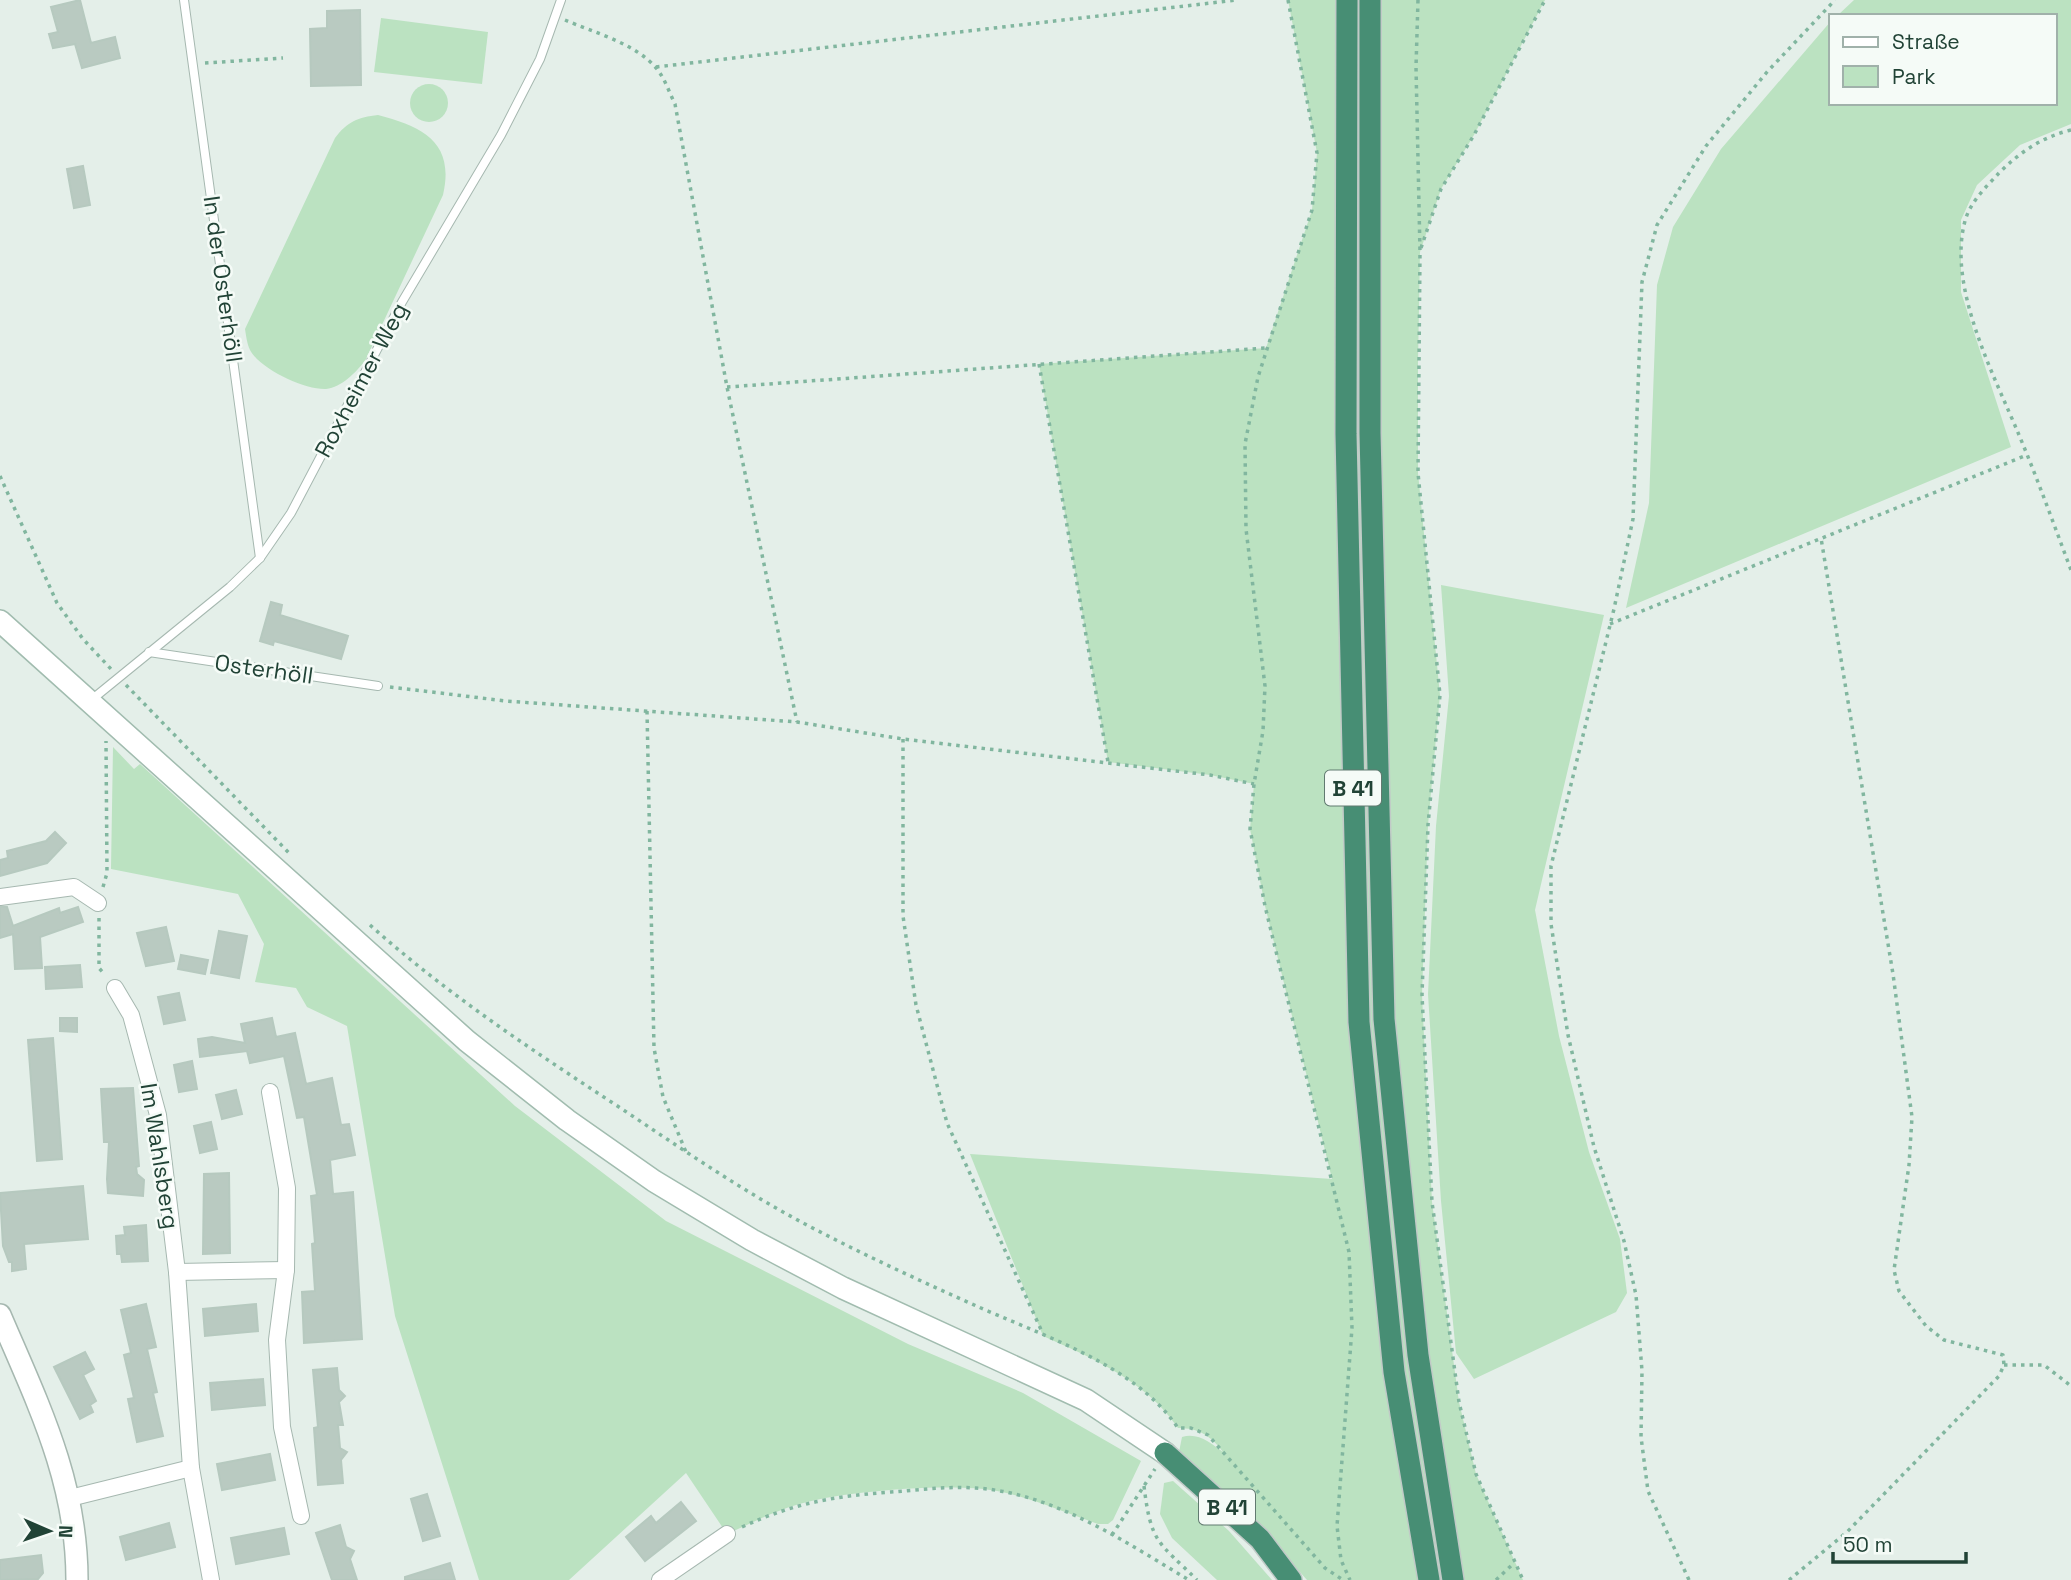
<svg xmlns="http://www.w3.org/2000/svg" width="2071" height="1580" font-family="'Space Grotesk',sans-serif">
<rect width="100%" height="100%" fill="#e4efe9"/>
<g fill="#bbe2c1">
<path d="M1288,0H1545L1474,135L1441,189L1420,252L1418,363V473L1440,695L1428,825L1422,995L1432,1202L1459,1402L1476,1474L1523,1580H1307L1261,1528L1179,1452L1182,1437C1199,1432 1211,1444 1223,1452C1211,1436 1199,1428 1178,1428C1147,1382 1093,1358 1043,1336L970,1154L1332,1179L1265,906L1250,829L1254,784L1210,775L1108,762L1039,364L1266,348L1312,210L1317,153Z"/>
<polygon points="1854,0 2071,0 2071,124 2020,145 1977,185 1961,220 1961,292 2011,447 1626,608 1649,503 1657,285 1673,227 1721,149 1831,21 1831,103 2055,103 2055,16 1837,16"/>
<polygon points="381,18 488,32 482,84 374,72"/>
<circle cx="429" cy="103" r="19"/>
<path d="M378,115C424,127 455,143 443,195L365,361C355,373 342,387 326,389C305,390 260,369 250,350C247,344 246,335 245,329L335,138C347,122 358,117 378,115Z"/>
<polygon points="1441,585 1604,615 1535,910 1559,1036 1589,1152 1620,1239 1627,1293 1616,1312 1474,1379 1456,1353 1441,1201 1428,994 1436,826 1449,696"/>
<path d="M113,747L134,769L140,764L515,1106L666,1221L908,1344L1023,1393L1141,1461L1113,1520L1108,1524H1098C1064,1512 1032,1498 997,1491C953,1482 839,1491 796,1505C772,1512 750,1524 727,1534L686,1473L569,1580H479L395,1316L347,1026L307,1007L296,988L255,982L264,944L238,894L111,869Z"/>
<polygon points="1173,1481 1229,1531 1272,1580 1217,1580 1172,1538 1160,1514 1164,1483"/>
</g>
<g fill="#b9cac1" stroke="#b6c9bf" stroke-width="2">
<polygon points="80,0 91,43 115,37 120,58 82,68 75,44 53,48 49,34 58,32 51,7"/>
<polygon points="360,10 361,85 311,86 310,29 327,28 327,11"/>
<polygon points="83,166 90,205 74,208 67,169"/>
<polygon points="271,602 282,605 280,615 348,636 341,659 274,641 273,645 260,641"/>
<polygon points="55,832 66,843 47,863 0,876 0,860 8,858 7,851 46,841"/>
<polygon points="0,907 7,907 13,926 59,908 60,913 78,907 83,922 40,937 42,968 15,969 13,934 0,938"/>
<polygon points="166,927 174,961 146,966 137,933"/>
<polygon points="219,931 247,936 239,978 211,973"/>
<polygon points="181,955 208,960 205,974 178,969"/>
<polygon points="80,965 82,987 46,989 45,967"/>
<polygon points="179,993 185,1020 164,1024 158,997"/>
<polygon points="60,1018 77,1018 77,1032 60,1031"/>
<polygon points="272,1018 276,1037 295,1033 306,1084 332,1078 341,1125 349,1124 355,1155 330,1160 333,1194 353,1192 362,1339 304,1343 302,1292 315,1291 312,1244 315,1243 311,1196 317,1195 304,1117 297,1118 284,1056 250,1063 247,1051 200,1057 198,1039 212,1037 245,1043 241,1024"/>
<polygon points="53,1038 62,1159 37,1161 28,1040"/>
<polygon points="192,1061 197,1089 179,1092 174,1065"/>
<polygon points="133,1088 139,1166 136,1167 137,1174 144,1180 143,1196 108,1193 107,1179 109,1142 104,1142 101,1089"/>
<polygon points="236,1090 242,1114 222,1119 216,1095"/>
<polygon points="211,1122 217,1149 200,1153 194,1126"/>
<polygon points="229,1173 230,1253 203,1254 204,1174"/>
<polygon points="83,1186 88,1239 24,1244 26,1269 12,1271 12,1262 9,1262 3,1246 0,1193"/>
<polygon points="146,1225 148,1261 122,1262 121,1254 117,1254 116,1236 125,1235 124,1227"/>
<polygon points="146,1304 156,1347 147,1349 157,1392 153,1393 163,1436 137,1442 128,1399 134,1398 124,1355 131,1353 121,1310"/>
<polygon points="256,1304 258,1331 205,1336 203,1309"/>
<polygon points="85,1352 94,1369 83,1375 96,1401 90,1405 93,1412 80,1419 54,1367"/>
<polygon points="337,1368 339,1390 345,1396 339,1402 343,1425 338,1425 340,1448 347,1452 341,1460 343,1483 318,1485 314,1428 318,1427 313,1370"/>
<polygon points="263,1379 265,1405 212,1410 210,1383"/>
<polygon points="270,1454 275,1480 222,1490 217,1464"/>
<polygon points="427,1494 440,1536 423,1541 411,1499"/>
<polygon points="681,1502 696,1521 645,1561 626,1537 651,1516 656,1523"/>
<polygon points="169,1523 175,1547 126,1560 120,1537"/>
<polygon points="340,1525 346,1547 354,1551 350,1559 357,1580 332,1580 316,1533"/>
<polygon points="284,1528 289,1554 236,1564 231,1538"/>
<polygon points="41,1555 43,1573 38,1579 0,1580 0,1560"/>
<polygon points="450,1563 455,1580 405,1580 405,1577"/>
</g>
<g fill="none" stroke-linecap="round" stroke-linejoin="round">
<defs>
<g id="service">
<polyline points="184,0 260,558"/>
<polyline points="149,652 378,686"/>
<polyline points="90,701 230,587 260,558 291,513 402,302 501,135 540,59 561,0"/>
</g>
<g id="minor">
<polyline points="0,897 74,887 98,903"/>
<polyline points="115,988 131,1015 158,1115 177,1272 191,1468 211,1580"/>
<polyline points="270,1092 287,1188 286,1270 277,1340 282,1427 301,1516"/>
<polyline points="177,1272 286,1270"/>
<polyline points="70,1498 191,1468"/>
<polyline points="660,1580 727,1534"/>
</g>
<path id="tertiary" d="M0,1315C38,1404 77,1481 77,1580"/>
<polyline id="secondary" points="0,621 467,1041 567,1120 654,1181 752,1240 843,1288 1086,1400 1165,1453"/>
<g id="trunk">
<polyline points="1347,0 1346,434 1359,1022 1394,1372 1429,1580"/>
<polyline points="1370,0 1370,433 1384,1019 1418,1355 1453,1580"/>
<polyline points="1165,1453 1260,1539 1291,1580"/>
</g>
</defs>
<use href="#service" stroke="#a6b8b0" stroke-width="10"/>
<use href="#minor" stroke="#a6b8b0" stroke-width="18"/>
<use href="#tertiary" stroke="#a6b8b0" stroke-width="24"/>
<use href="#secondary" stroke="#a1bcaf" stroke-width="24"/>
<use href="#trunk" stroke="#c1cac7" stroke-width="24"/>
<g stroke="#81b69f" stroke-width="3.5" stroke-dasharray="3.5 5" stroke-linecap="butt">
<polyline points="1288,0 1317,153 1312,210 1258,377 1245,444 1246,529 1265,686 1263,731 1254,784 1250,829 1265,906 1349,1252 1352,1328 1337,1526 1341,1560 1350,1580"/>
<polyline points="1418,0 1416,67 1420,252 1418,473 1440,695 1428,825 1422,995 1432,1202 1459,1402 1476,1474 1523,1580"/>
<path d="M565,20C593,32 637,44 657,69C665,79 669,92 675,104L727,387L797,722"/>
<polyline points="205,63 283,58"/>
<polyline points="656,67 1237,0"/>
<path d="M2071,130C2042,137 2020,152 1999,173C1987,186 1970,202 1965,221C1947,287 1994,375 2019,435C2038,480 2054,525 2071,570"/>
<polyline points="1421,248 1441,189 1474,135 1545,0"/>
<polyline points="1039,364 1108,762"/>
<polyline points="727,387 1266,348"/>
<polyline points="0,476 57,603 83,639 111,669"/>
<polyline points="1610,624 2027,455"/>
<polyline points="126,685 291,855"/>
<polyline points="390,687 506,701 797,722 903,739 1210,775 1254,784"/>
<polyline points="647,711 654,1048 663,1097 686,1152"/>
<polyline points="903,739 903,916 916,1005 947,1123 1043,1334"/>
<polyline points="103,887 107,873 106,741"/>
<polyline points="99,918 99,968 105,975"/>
<path d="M370,925C448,995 535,1052 622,1109C682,1149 741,1190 805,1224C860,1253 916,1279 972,1304C1040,1335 1135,1364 1178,1428H1191L1208,1435L1325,1568L1343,1580"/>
<polyline points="2004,1365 2044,1365 2071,1386"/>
<path d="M1144,1486C1151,1544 1158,1541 1197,1580"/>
<path d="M742,1527C794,1503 835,1496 891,1492C919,1490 948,1486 976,1488C1054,1493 1125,1542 1189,1580"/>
<polyline points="1112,1535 1155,1469"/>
<polyline points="1496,1580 1514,1563"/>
<polyline points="1689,1580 1648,1491 1641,1437 1642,1371 1636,1295 1624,1241 1594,1147 1568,1035 1551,924 1551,866 1614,609 1633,519 1642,282 1657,225 1706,146 1767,72 1835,0"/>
<polyline points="1789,1580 1847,1532 1999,1376 2004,1365 2003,1355 1944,1340 1926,1326 1899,1291 1894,1270 1909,1165 1912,1117 1893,974 1821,538"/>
</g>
<use href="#service" stroke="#fff" stroke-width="8"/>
<use href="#minor" stroke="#fff" stroke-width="16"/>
<use href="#tertiary" stroke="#fff" stroke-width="21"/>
<use href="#secondary" stroke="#fff" stroke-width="21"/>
<use href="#trunk" stroke="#478e74" stroke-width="21"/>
</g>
<g text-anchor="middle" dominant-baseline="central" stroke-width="5" stroke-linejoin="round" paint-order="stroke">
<g fill="#f5fbf7" stroke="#617a70" stroke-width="2">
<rect x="1325" y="770.5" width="56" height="35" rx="5"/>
<rect x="1199" y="1489.5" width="56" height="35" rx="5"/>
</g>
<g font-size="21" font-weight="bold" fill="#214336">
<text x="1353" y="788">B 41</text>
<text x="1227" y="1507">B 41</text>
</g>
<g font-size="23" fill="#214336" stroke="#f5fbf7">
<text transform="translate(223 279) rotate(82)">In der Osterhöll</text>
<text transform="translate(361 380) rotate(-62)">Roxheimer Weg</text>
<text transform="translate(264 669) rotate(8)">Osterhöll</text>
<text transform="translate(160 1156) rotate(81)">Im Wahlsberg</text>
</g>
</g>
<rect x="1829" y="14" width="228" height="91" fill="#f5fbf7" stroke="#a0b1aa" stroke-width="2"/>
<rect x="1843" y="37" width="35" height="10" fill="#ffffff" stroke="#a0b1aa" stroke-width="2"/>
<text x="1892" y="49" font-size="21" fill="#214336">Straße</text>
<rect x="1843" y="66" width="35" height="21" fill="#bbe2c1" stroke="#a0b1aa" stroke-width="2"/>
<text x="1892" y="84" font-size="21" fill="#214336">Park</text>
<g transform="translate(49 1531) rotate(92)" stroke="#f5fbf7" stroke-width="5" paint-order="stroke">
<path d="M0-5L12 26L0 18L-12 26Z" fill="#214336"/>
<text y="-10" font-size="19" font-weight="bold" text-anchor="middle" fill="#214336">N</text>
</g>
<path d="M1833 1552v10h133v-10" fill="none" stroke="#214336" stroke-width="3.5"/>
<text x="1843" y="1552" font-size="21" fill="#214336" stroke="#f5fbf7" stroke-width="5" paint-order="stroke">50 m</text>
</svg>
